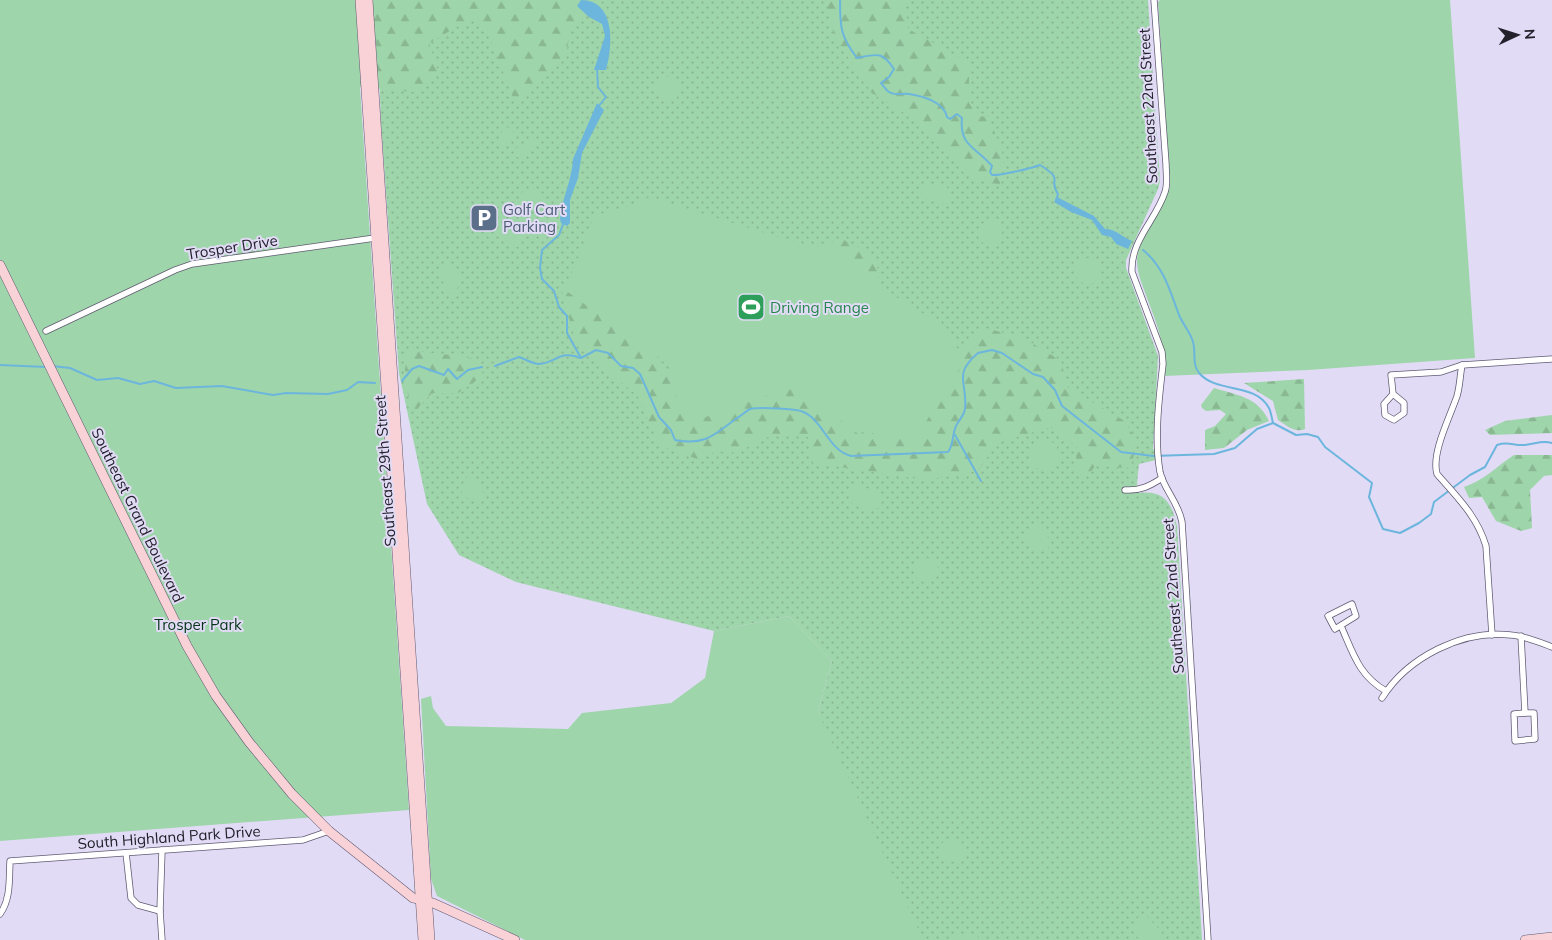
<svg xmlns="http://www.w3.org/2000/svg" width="1552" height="940" font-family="Mulish,sans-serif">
<defs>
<pattern id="grass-dots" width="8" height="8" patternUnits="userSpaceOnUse" patternTransform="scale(1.25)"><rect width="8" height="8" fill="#9fd5aa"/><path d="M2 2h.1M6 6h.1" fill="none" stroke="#89b792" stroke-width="1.8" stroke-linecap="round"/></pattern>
<pattern id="forest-firs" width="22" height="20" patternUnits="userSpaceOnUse" patternTransform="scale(1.25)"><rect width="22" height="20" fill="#9fd5aa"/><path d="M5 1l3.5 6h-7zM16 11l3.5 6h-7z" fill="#89b792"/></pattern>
</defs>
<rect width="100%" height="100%" fill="#e1dbf6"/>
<path fill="url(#grass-dots)" d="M376,0H1148L1160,181L1158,189L1126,260V268L1158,356L1153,449L1156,451V460L1139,464L1137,484L1139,493C1164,490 1172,503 1177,526L1202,940H880L818,712L832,661L789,616L714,631L516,582L459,555L427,504L399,373L381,122Z"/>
<g fill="url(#forest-firs)">
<polygon points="65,0 604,0 571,30 566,53 515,103 485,25 469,20 429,43 439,74 413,92 341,85"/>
<polygon points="826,0 905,0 908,29 969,63 969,103 977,116 989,117 1004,158 1000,185 967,176 917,121 872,93 835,38"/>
<polygon points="840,238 876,256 880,291 801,258"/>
<polygon points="561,288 587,292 647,344 667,369 688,412 711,416 755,392 785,386 830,407 860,436 915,431 941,366 985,328 1024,338 1061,361 1068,388 1123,420 1138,442 1130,468 1109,467 1098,463 1086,477 1075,470 1077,447 1051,427 997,443 978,471 926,480 813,463 808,437 791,434 763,438 739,452 710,453 697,459 659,445 637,395 611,374 574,336"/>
<path d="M407,349C431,355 457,353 480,361L483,376L458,393H432L413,413L404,380Z"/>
<path d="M1304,379L1305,429C1295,433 1287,426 1278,420L1273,401L1244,383Z"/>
<path d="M1214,388C1237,395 1258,397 1269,421L1247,430L1224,448L1205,450V430L1215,426L1226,414L1220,410L1206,411L1202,408L1201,405Z"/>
<polygon points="1552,415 1552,433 1490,435 1485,430 1505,421"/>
<path d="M1514,455H1552V475L1544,476L1530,490L1532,528L1521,531L1496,521L1482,497L1469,498L1464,487C1483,481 1497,466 1514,455Z"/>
</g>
<g fill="#9fd5aa">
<polygon points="0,0 354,0 409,810 0,841"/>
<path d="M1160,0H1450L1475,358L1308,370L1164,376C1166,347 1157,324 1147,298C1143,286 1137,274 1137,261C1137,239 1163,210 1170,187L1158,2Z"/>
<circle cx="668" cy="89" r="12"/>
<polygon points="507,127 514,133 503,150 500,148 502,131"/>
<path d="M533,140L539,144C535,151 527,150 523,157H515L514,154L518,146Z"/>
<polygon points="926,184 947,187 950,194 948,201 942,204 927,200 921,192 922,186"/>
<path d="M535,188L543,194C546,202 543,209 535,211L524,210L519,203L522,192Z"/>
<polygon points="650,197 794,242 830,249 873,283 947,328 964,361 917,436 856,432 815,399 788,388 700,419 681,412 668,364 565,290 595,215 622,209"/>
<circle cx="990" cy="233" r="12"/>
<polygon points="502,224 510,228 520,228 523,231 521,247 515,247 500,234 498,225"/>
<circle cx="1088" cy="271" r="13"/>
<polygon points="448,265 454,265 461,279 456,292 452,294 445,291 441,271"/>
<circle cx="1044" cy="455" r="15"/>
<polygon points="468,476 474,477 486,497 483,501 472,501 462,495 462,485"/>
<polygon points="857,486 879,491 883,497 880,507 870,511 853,505 849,497 852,489"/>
<polygon points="1035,526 1040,527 1050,540 1048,549 1037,553 1025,539 1027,529"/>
<circle cx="926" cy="570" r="12"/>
<polygon points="789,616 832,661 818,712 923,940 525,940 437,896 431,879 421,699 431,696 433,708 446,726 568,729 582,713 671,703 705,678 714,631"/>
<circle cx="952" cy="850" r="12"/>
<path d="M1141,915L1148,917L1155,926L1162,930L1161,940L1138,938C1134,930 1132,921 1141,915Z"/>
<polygon points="957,933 964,936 974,934 981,940 948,940 951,935"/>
</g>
<g fill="#6cb6dd">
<path d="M581,0C616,0 613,47 606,70H594L605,36L602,24L589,17L577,6Z"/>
<path d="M597,103L604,110L582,153L578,178L570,200V223L567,226L561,223L560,219C562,198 572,180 573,159Z"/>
<path d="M1057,197L1094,216L1105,229C1116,229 1122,237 1132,241L1128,249L1116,244L1111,237L1102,235L1092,220L1071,212L1054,202Z"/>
</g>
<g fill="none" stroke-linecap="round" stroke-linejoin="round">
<g stroke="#6cb6dd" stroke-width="2">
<path d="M840,0C840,26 840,36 857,58C877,54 882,51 894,69L889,77L881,83C883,85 886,90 889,92C895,96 902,93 909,94C923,96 944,102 947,117L950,119L957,114L962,118C959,146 976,147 992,166L990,172L992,175C999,176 1032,168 1040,165C1066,181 1047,178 1058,194L1056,200"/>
<polyline points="597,68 598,87 606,97 598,107"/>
<polyline points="564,222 559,235 542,250 540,268 542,279 554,291 559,307 567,316 567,333 581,358"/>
<path d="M1143,250C1164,267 1170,291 1179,315C1183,324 1189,331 1192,339C1197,349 1191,363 1199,373C1217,394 1255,382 1269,408C1271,412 1272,419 1273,423"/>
<path d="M581,358L596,350L608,353L621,366L633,368L640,374L659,417L671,430L675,440C705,446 714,435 737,418C741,416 746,411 750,409C760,407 786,409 796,410C822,413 826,450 851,456L948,452C954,444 952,435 956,426C958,421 964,416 965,409C968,383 952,375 978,353L992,350L1002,353L1033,374L1043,377L1055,390L1062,406L1121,452L1153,456L1214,454L1235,448L1257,429L1273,423L1296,435L1307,434L1318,437L1325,447L1372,483L1369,497L1383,529L1400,533L1419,523L1431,514L1434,502L1470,475L1485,467L1497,445C1508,441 1514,446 1525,445C1536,444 1541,440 1552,443"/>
<polyline points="0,365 47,367"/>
<polyline points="52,366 70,368 97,380 118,378 140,384 154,381 176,388 222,386 273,395 286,393 328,394 347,390 358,382 375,383"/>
<path d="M495,366L519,357C525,359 531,363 538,364C555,364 560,349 581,358"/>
<polyline points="402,381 412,369 419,366 444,375 448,369 457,379 468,370 482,367"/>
<polyline points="955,435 981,481"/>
</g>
<defs>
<g id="street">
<path d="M1154,0L1166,164C1166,173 1168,184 1165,192C1156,220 1130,241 1132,272L1162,352L1163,364C1159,398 1154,438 1160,472C1164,490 1178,501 1182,522L1208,940"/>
<polyline points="46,331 175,270 192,264 375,238"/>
<path d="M1462,365C1460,375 1460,386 1457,396C1450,417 1431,453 1437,474C1457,497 1477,516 1486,546L1492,635"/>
<polyline points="1393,394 1404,403 1404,413 1394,420 1385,415 1384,404 1393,394 1391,375 1441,372 1462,365 1552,359"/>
<path d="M1125,490C1140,491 1150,486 1162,478"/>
<polygon points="1352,604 1356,616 1335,629 1328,616"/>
<path d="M1341,626C1353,653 1359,676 1386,691"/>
<polyline points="1521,636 1525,713"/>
<path d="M1382,698C1407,658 1462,629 1511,635C1525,636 1539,642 1552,647"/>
<polygon points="1525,713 1534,713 1535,739 1515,741 1514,714"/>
<polyline points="126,853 131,898 138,905 160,911"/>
<path d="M0,914C11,899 9,879 10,861L303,840L329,831"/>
<polyline points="162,940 160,911 162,850"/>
</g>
<g id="secondary">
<polyline points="360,0 423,940"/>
<polyline points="368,0 430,940"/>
<polyline points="0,265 187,646 216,696 249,742 292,794 329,831 413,898 433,903 515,940"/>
<polyline points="1525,940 1552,937"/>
</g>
</defs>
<use href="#street" stroke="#605b72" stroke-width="7"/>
<use href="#secondary" stroke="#605b72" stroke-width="10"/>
<use href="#street" stroke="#fff" stroke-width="5.5"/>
<use href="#secondary" stroke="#f9d2d7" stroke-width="9"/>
</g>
<defs>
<symbol id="parking-square" viewBox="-11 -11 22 22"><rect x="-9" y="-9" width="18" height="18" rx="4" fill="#5c6f8a" stroke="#e1dbf6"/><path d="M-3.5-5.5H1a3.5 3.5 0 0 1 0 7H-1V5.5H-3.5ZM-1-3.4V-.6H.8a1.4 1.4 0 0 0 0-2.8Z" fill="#fff"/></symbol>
<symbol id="stadium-square" viewBox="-11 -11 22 22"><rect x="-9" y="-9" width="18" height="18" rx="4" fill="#2e9e5b" stroke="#e1dbf6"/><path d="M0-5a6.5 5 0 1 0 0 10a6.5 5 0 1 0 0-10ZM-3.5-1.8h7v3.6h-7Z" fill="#fff"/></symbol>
</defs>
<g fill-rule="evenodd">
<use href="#parking-square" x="468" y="202" width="32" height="32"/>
<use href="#stadium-square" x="735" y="291" width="32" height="32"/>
</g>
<g text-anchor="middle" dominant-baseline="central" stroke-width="4" stroke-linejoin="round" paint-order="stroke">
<g font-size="15" fill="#23212b" stroke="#e1dbf6">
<text transform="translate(1148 106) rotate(-93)">Southeast 22nd Street</text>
<text transform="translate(232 247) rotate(-9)">Trosper Drive</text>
<text transform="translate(385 471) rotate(-94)">Southeast 29th Street</text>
<text transform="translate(138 515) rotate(64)">Southeast Grand Boulevard</text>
<text transform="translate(1173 596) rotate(-94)">Southeast 22nd Street</text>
<text transform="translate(169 837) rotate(-4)">South Highland Park Drive</text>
</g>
<g font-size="15" fill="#4e5e75" stroke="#e1dbf6" text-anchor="start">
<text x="503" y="209">Golf Cart<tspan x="503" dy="17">Parking</tspan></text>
</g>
<g font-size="15" fill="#27864d" stroke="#e1dbf6" text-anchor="start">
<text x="770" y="307">Driving Range</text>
</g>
<g font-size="15" fill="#053516" stroke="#e1dbf6">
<text x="198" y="624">Trosper Park</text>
</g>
</g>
<g transform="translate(1517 35) rotate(86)" stroke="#e1dbf6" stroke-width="4" paint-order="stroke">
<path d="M0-4L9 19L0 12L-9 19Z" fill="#23212b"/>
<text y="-8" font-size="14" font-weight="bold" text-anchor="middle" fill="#23212b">N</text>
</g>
</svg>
